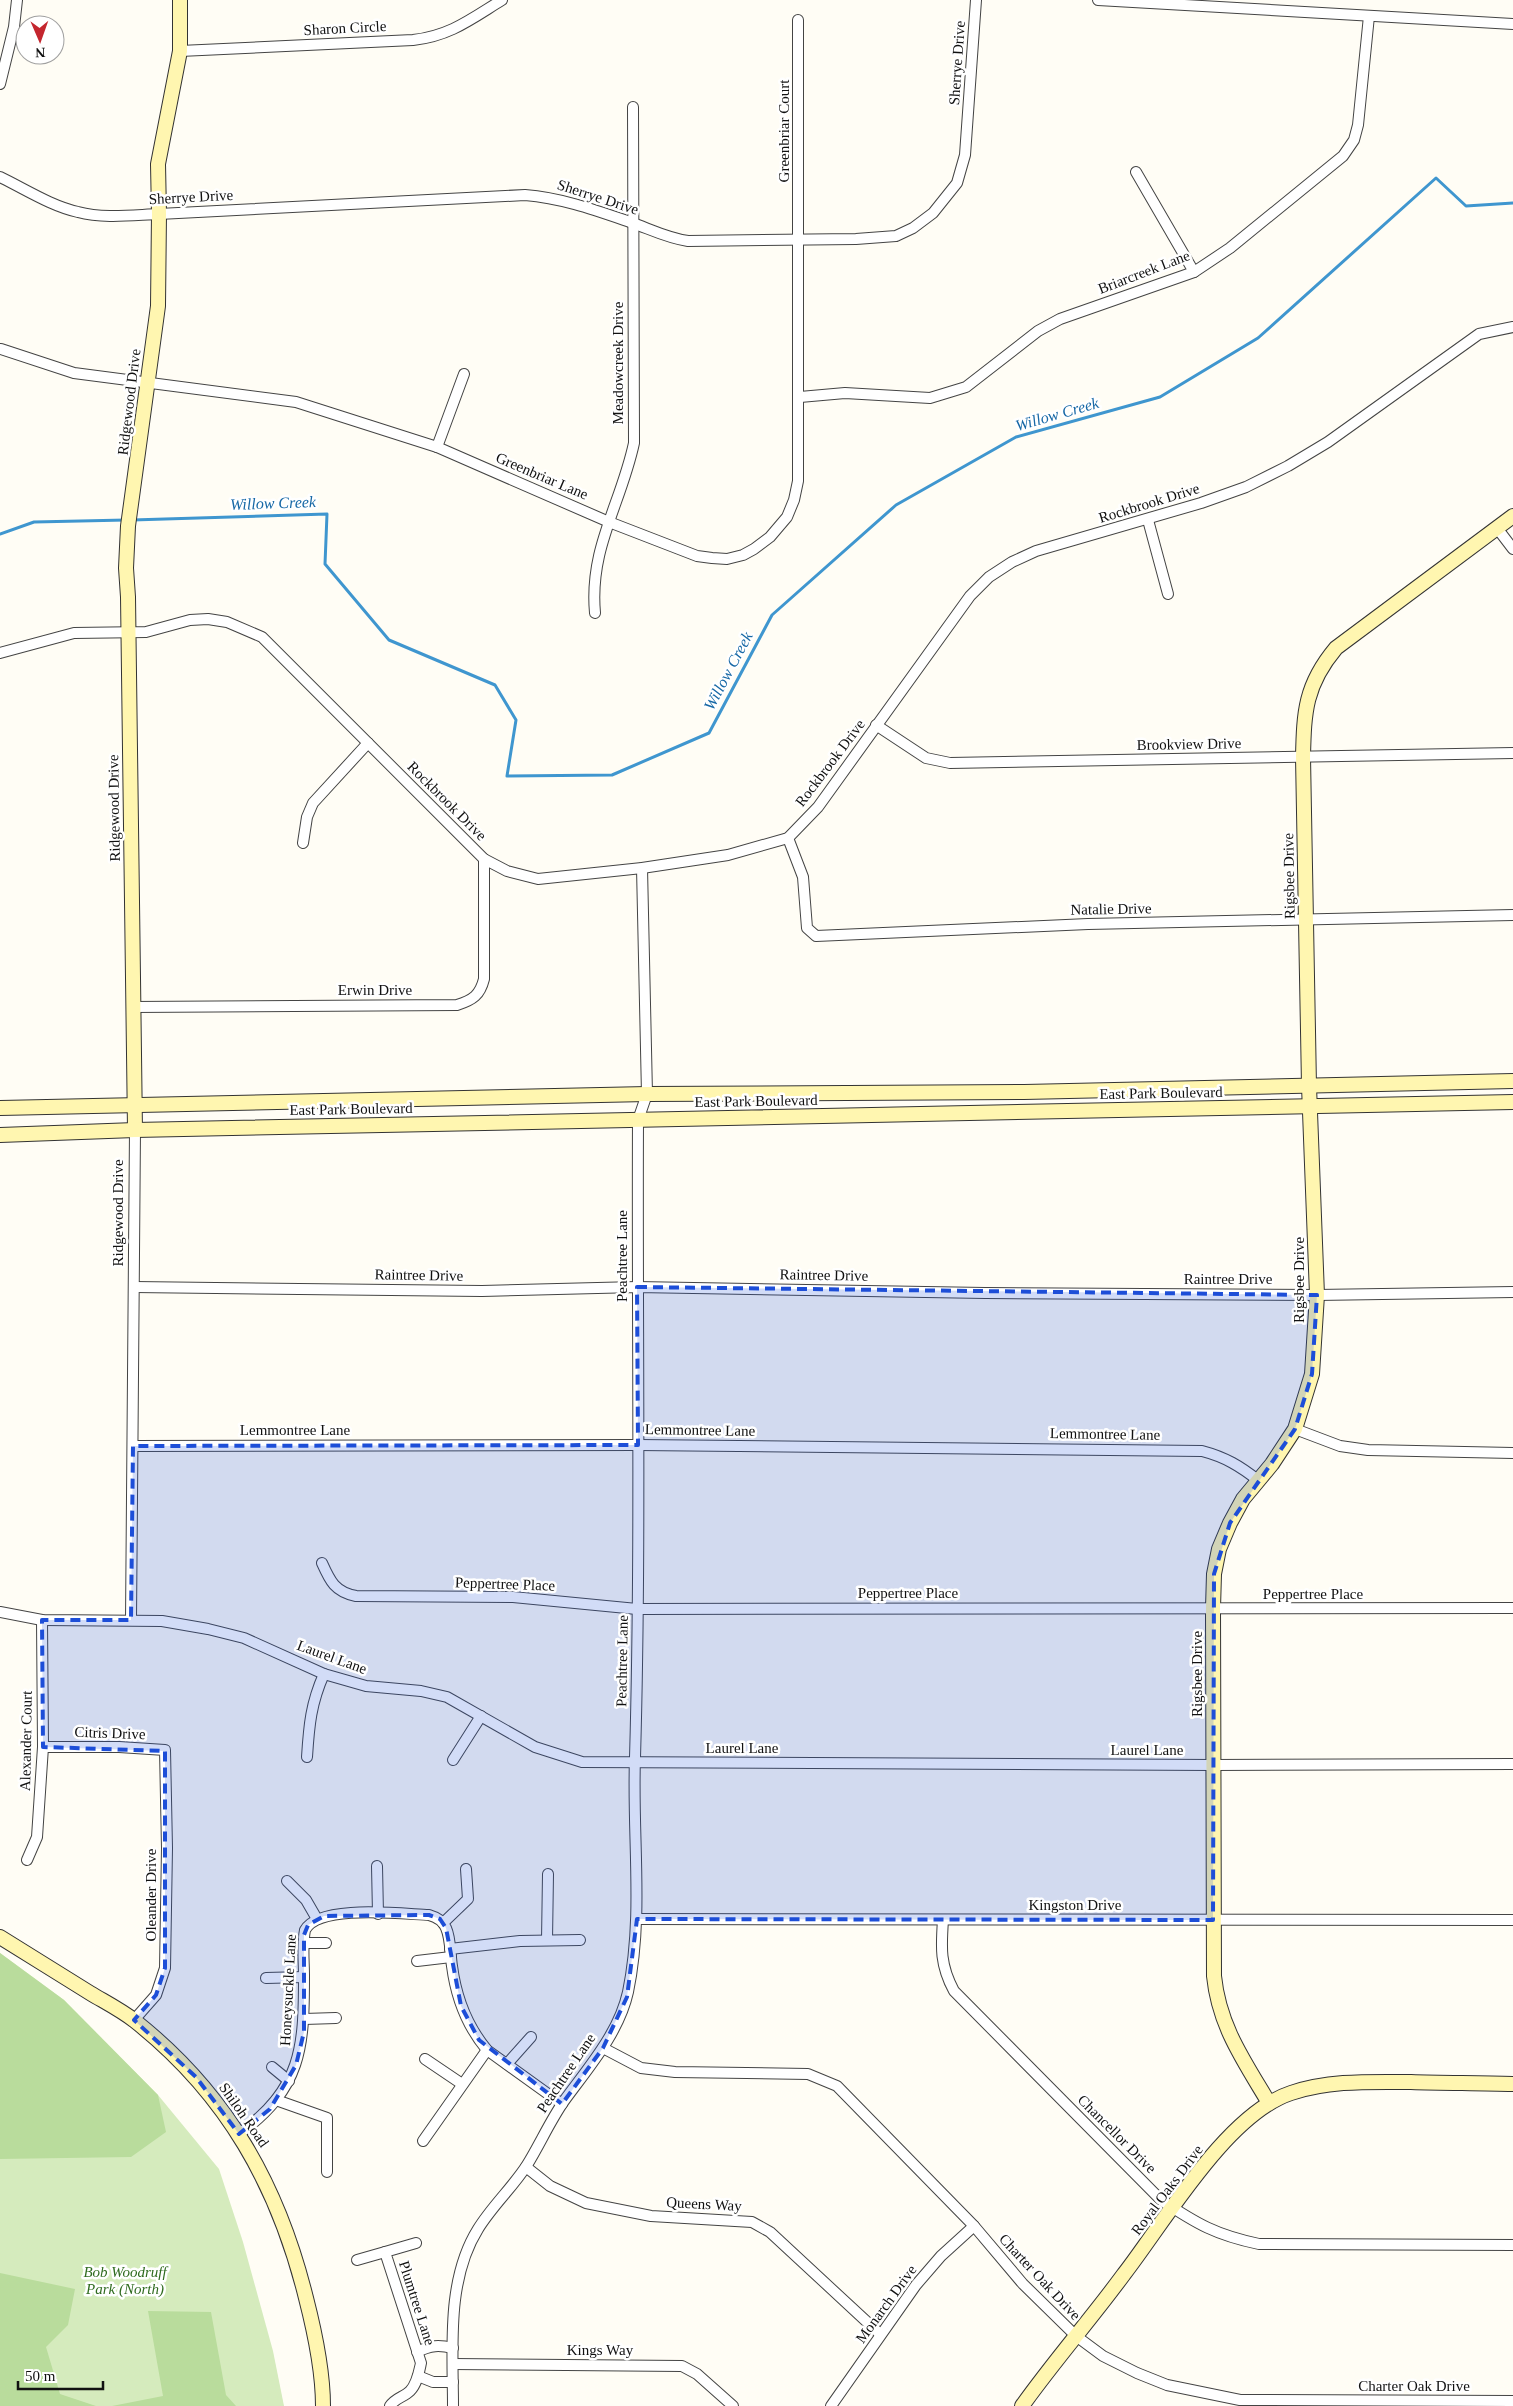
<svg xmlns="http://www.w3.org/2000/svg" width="1513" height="2406" font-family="Georgia,serif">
<rect width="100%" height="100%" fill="#fffdf5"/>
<polygon fill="#d5ebbd" points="0,1953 64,2000 158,2095 219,2169 243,2242 273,2351 284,2406 0,2406"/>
<g fill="#b9dc9c">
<polygon points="0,1953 64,2000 158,2095 166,2132 131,2157 0,2159"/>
<polygon points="0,2273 75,2289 68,2325 46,2347 60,2394 96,2406 0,2406"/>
<polygon points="148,2311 211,2312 226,2395 236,2406 112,2406 163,2396"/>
</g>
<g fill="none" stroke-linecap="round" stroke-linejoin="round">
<g stroke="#3f96cf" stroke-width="3">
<polyline points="132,520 327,514 325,564 389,640 495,685 516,720 507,776 612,775 709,733 772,615 896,505 1016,437 1160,397 1258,338 1436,178 1466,206 1513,203"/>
<polyline points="0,534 34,522 126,520"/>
</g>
<defs>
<g id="street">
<polyline points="1098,0 1513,24"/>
<path d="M180,51L413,40C450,36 471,19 502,0"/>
<polyline points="0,84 14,27 17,0"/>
<polyline points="1136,172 1194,272"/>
<path d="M0,177C25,189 51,206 78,212C104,219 133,215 159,214L525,195C562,198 595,210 630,222C650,229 667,238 688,241L856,239L896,236L913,228L933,213L957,183L965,155L976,0"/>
<polyline points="1,349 74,373 296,402 437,447 609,522 697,556 712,558 727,559 743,555 754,549 770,537 787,517 794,500 798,481 798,20"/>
<polyline points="800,397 845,393 930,398 966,387 1038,331 1060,319 1194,272 1230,248 1343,156 1354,140 1358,125 1369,16"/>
<polyline points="437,447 464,374"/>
<polyline points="1148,520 1168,594"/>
<polyline points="1497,528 1513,549"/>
<path d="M595,613C589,548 621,504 634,443L633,107"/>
<polyline points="0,653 74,633 146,632 190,620 208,619 227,622 262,637 484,859 507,871 538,879 642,868 728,855 788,838 818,807 970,596 989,577 1012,562 1036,551 1201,503 1246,487 1288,466 1328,442 1479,334 1513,327"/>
<polyline points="876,725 926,758 950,763 1513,753"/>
<polyline points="788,838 803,877 807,928 816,936 1088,924 1513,915"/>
<polyline points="303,843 307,817 313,803 368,743"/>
<path d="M133,1007L457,1005C473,1000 480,995 484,979V859"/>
<polyline points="134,1287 482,1291 637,1287 985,1293 1317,1295 1513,1292"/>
<polyline points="1295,1429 1340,1446 1368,1450 1513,1453"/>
<path d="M133,1446L638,1445L1202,1451C1225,1457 1240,1466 1259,1481"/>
<path d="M322,1563C330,1581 335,1592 356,1596L513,1597L637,1609L1513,1608"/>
<polyline points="0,1612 42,1620 162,1621 208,1629 244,1638 324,1674 366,1686 421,1691 447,1697 535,1747 582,1762 1213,1765 1513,1764"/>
<polyline points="131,1620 135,1130"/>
<polyline points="43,1747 119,1747 165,1750 167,1848 165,1968 156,1995 134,2020"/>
<path d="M307,1757C309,1725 311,1703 324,1674"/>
<polyline points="453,1760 481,1716"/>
<polyline points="27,1860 37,1837 43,1747 42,1620"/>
<polyline points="377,1866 378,1914"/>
<polyline points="287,1881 306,1900 317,1919"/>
<polyline points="637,1919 1513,1920"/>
<path d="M943,1920C941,1948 940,1965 954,1991L1161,2200C1197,2224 1216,2235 1259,2244L1513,2245"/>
<polyline points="443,1923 468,1899 466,1869"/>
<polyline points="547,1940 548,1874"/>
<polyline points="304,1943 326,1943"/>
<polyline points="450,1949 520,1941 580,1940"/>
<polyline points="417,1961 451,1957"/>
<polyline points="266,1978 304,1977"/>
<polyline points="304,2019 336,2018"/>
<polyline points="603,2048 641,2068 675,2072 808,2074 837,2086 974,2226 1023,2284 1076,2336 1103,2356 1137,2373 1167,2385 1240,2400 1513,2401"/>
<polyline points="425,2059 462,2084"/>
<polyline points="507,2064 531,2037"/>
<polyline points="272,2067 289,2081"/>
<polyline points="276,2100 327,2118 327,2172"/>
<path d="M239,2134C302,2088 304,2048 304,1976C304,1961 302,1945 305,1930C319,1904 402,1914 429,1915C436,1917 443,1920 446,1928C451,1939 450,1954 452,1966C456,1997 467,2026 487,2050L562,2104"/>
<polyline points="423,2141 487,2050"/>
<polyline points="526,2167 550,2186 586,2203 651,2216 752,2222 770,2232 880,2334"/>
<polyline points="357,2260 385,2252"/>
<path d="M417,2352C431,2345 439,2345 453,2348"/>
<polyline points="453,2364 682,2366 697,2374 733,2406"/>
<polyline points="418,2376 433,2382 453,2382"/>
<path d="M390,2406C395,2398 404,2397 410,2391C417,2384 419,2372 421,2363L385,2252L416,2243"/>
<path d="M453,2406C453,2349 446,2280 478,2229C492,2206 513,2187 527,2165C540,2144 550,2121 564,2101C588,2068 619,2033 628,1992C644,1915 632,1836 635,1758C641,1545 637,1333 638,1120L647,1094L642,868"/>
<polyline points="831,2406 916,2285 941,2256 974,2226"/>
</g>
<g id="secondary">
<polyline points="0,1108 647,1094 1024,1092 1513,1081"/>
<polyline points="135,1130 128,597 126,568 128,526 158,306 159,214 158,164 180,51 180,0"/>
<polyline points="0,1135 135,1130 1513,1102"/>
<path d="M0,1937C30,1956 60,1974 90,1993C105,2002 121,2010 135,2021C227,2094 278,2185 306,2298C315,2333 323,2370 323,2406"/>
<path d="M1269,2103C1244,2061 1219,2026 1214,1976L1213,1608L1214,1574L1219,1549L1230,1523L1243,1499L1272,1464L1295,1429L1312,1374L1317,1295L1309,1086L1303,757C1304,712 1305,685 1336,648L1513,516"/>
<path d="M1022,2406C1054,2361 1091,2319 1124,2274C1165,2221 1227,2114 1291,2093C1330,2080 1370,2082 1411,2082C1445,2083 1479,2083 1513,2084"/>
</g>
</defs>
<use href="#street" stroke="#444" stroke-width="12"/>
<use href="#secondary" stroke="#333" stroke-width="16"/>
<use href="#street" stroke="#fff" stroke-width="10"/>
<use href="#secondary" stroke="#fff6b0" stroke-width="14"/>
</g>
<path fill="#1d4ed8" fill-opacity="0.2" stroke="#1d4ed8" stroke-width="4" stroke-dasharray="10 6" stroke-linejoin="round" d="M637,1287L1317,1295L1312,1374L1295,1429L1230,1523L1214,1574L1213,1920L637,1919L627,1997L603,2048L562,2104L479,2040L461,2006L446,1928L440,1919L429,1915L324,1916L308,1925L304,1935V2032L296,2065L270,2109L239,2134L196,2077L134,2020L156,1995L165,1968V1751L43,1747L42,1620H131L133,1446L638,1445Z"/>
<g text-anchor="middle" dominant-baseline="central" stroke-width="5" stroke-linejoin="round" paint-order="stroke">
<g font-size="15" fill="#111" stroke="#fff">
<text transform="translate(345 28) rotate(-3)">Sharon Circle</text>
<text transform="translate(957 63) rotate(-86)">Sherrye Drive</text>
<text transform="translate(784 131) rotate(-90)">Greenbriar Court</text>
<text transform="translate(191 197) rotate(-3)">Sherrye Drive</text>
<text transform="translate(598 197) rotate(18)">Sherrye Drive</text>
<text transform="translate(1144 272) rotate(-21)">Briarcreek Lane</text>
<text transform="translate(618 363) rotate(-90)">Meadowcreek Drive</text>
<text transform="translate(129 402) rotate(-83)">Ridgewood Drive</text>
<text transform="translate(542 476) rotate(23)">Greenbriar Lane</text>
<text transform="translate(1149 503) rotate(-17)">Rockbrook Drive</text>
<text transform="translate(1189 744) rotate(-1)">Brookview Drive</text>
<text transform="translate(830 763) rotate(-53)">Rockbrook Drive</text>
<text transform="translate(447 801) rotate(45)">Rockbrook Drive</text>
<text transform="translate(114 808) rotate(-91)">Ridgewood Drive</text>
<text transform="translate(1289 876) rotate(-91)">Rigsbee Drive</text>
<text transform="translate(1111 909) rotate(-1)">Natalie Drive</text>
<text x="375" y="990">Erwin Drive</text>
<text transform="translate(1161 1093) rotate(-1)">East Park Boulevard</text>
<text transform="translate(756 1101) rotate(-1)">East Park Boulevard</text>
<text transform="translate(351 1109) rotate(-1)">East Park Boulevard</text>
<text transform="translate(118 1213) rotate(-90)">Ridgewood Drive</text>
<text transform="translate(622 1256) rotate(-90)">Peachtree Lane</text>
<text transform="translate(419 1275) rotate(1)">Raintree Drive</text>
<text transform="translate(824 1275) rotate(1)">Raintree Drive</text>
<text x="1228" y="1279">Raintree Drive</text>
<text transform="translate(1299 1280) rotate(-90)">Rigsbee Drive</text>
<text x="295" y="1430">Lemmontree Lane</text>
<text transform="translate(700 1430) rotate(1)">Lemmontree Lane</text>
<text transform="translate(1105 1434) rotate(1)">Lemmontree Lane</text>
<text transform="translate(505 1584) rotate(2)">Peppertree Place</text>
<text x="908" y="1593">Peppertree Place</text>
<text x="1313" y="1594">Peppertree Place</text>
<text transform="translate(332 1657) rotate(20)">Laurel Lane</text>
<text transform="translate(622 1661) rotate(-89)">Peachtree Lane</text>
<text transform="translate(1197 1674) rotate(-90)">Rigsbee Drive</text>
<text transform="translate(110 1733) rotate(2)">Citris Drive</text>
<text transform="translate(26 1741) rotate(-89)">Alexander Court</text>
<text x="742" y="1748">Laurel Lane</text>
<text x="1147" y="1750">Laurel Lane</text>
<text transform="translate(151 1895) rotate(-90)">Oleander Drive</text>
<text x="1075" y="1905">Kingston Drive</text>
<text transform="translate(288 1990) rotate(-87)">Honeysuckle Lane</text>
<text transform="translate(566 2073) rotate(-56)">Peachtree Lane</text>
<text transform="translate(244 2115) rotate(55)">Shiloh Road</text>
<text transform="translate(1117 2134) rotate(45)">Chancellor Drive</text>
<text transform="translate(1167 2190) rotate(-53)">Royal Oaks Drive</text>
<text transform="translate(704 2204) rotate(3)">Queens Way</text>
<text transform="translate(1040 2277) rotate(47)">Charter Oak Drive</text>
<text transform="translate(417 2303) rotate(72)">Plumtree Lane</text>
<text transform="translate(886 2304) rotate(-54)">Monarch Drive</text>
<text x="600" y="2350">Kings Way</text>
<text x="1414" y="2386">Charter Oak Drive</text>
</g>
<g font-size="15" font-style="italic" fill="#2f6b1f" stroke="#fff">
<text x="125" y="2272">Bob Woodruff<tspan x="125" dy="17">Park (North)</tspan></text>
</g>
<g font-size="16" font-style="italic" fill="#1768a6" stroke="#fff">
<text transform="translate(1057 414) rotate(-16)">Willow Creek</text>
<text transform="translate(273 503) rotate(-2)">Willow Creek</text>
<text transform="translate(728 671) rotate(-62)">Willow Creek</text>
</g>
</g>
<g transform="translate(40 40) rotate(178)"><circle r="24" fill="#ffffff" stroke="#a0a0a0"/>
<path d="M0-4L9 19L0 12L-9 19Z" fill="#c4262e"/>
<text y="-8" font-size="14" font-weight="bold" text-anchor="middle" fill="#111111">N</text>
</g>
<path d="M18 2381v8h85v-8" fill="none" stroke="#111111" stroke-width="2.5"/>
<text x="25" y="2381" font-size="15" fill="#111111" stroke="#ffffff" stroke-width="4" paint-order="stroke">50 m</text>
</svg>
